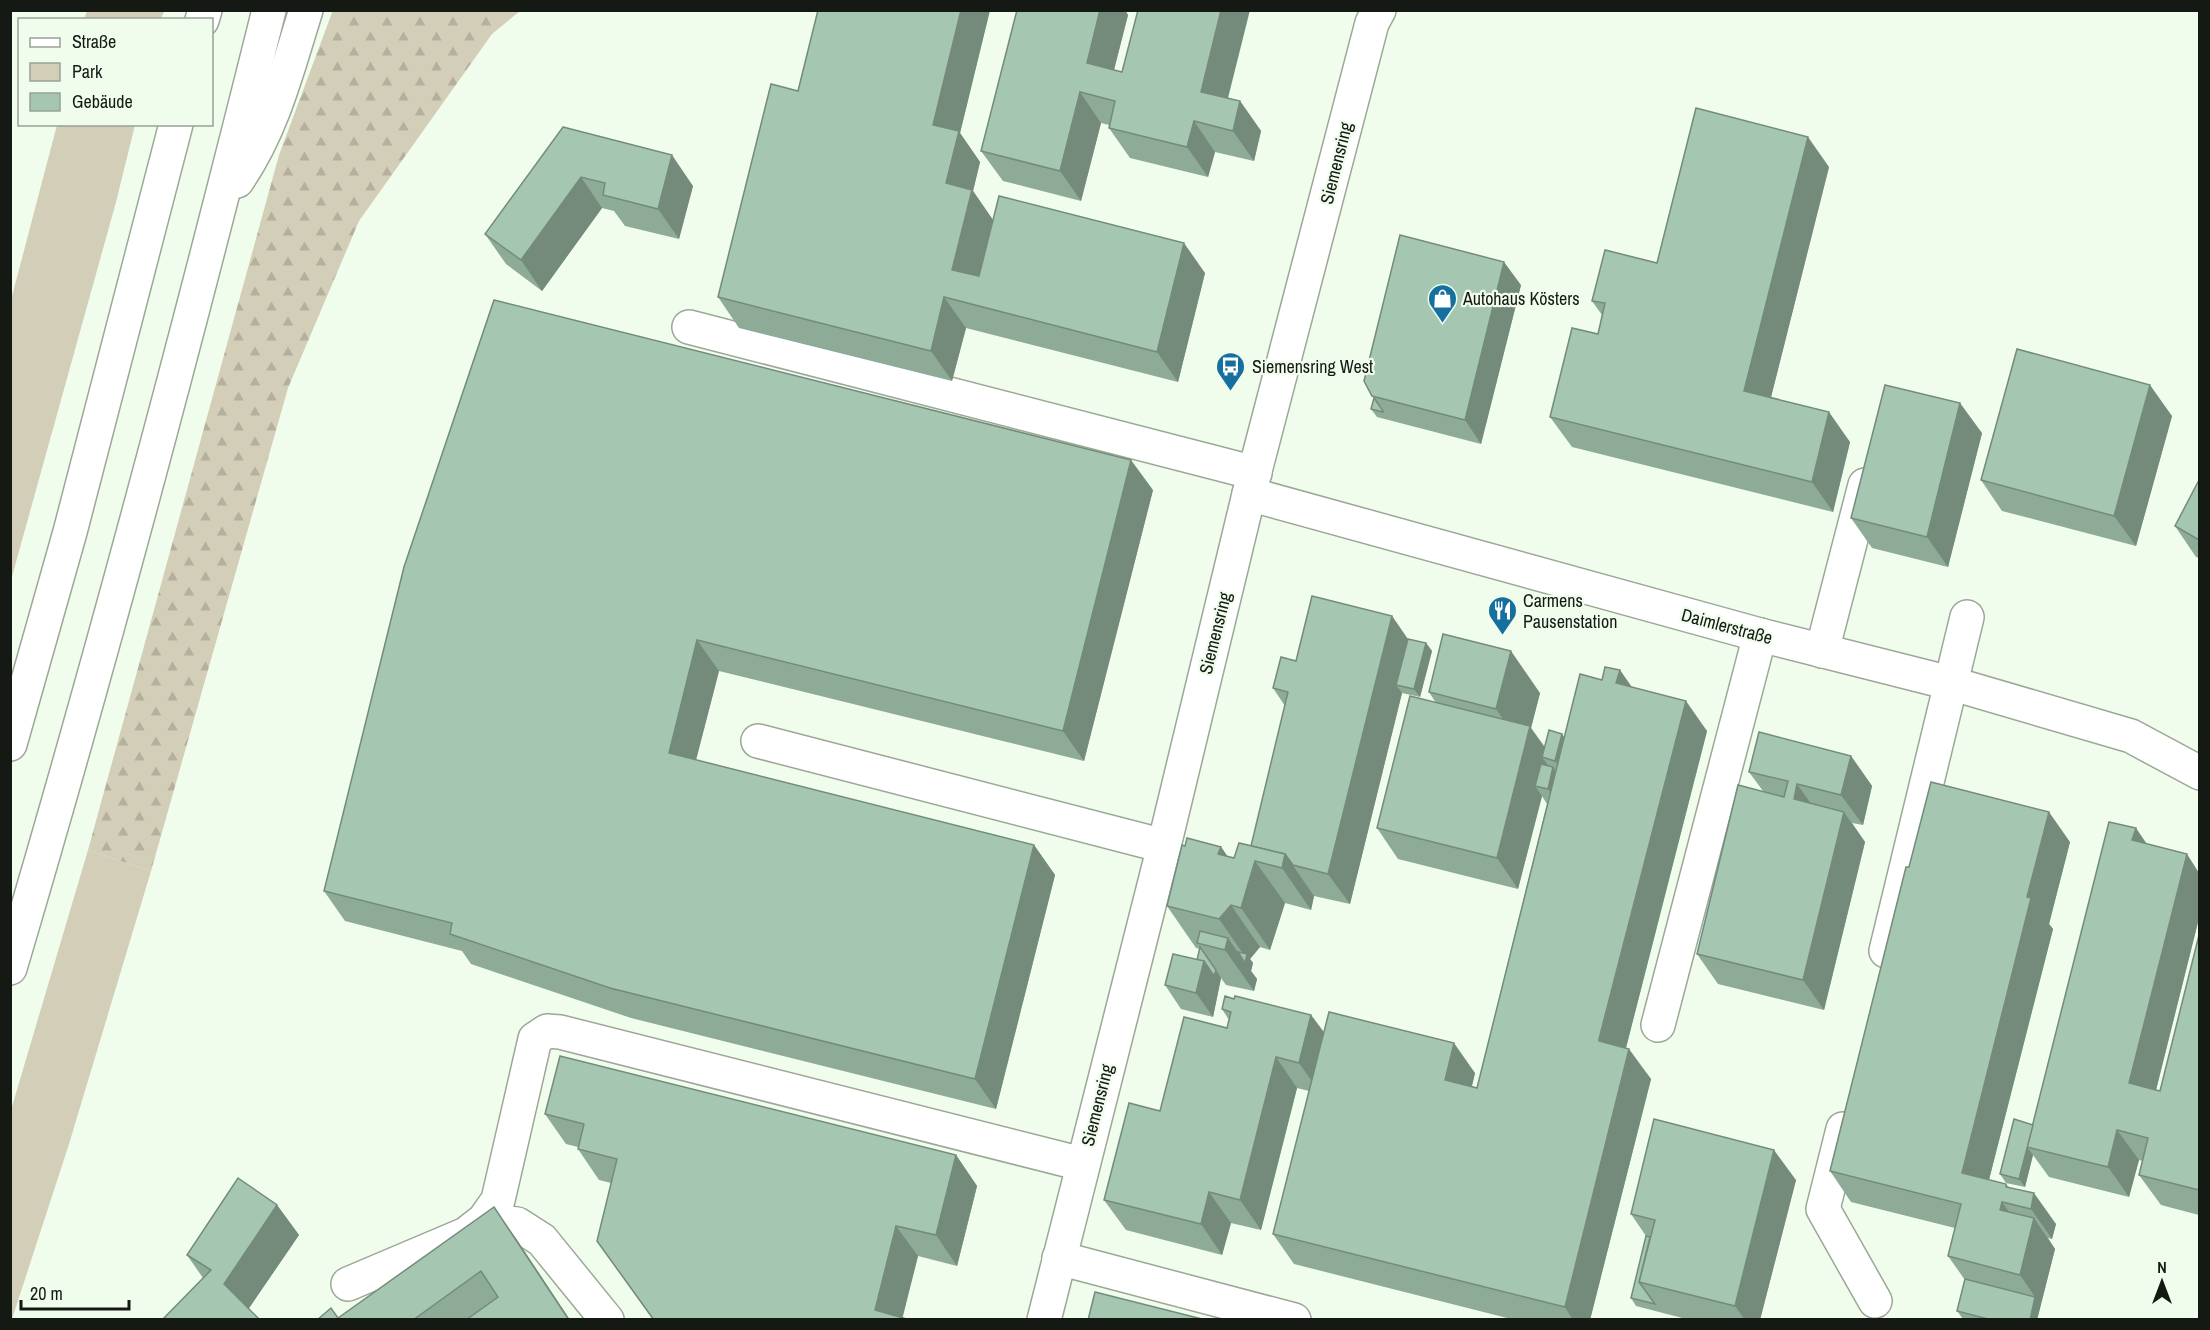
<svg xmlns="http://www.w3.org/2000/svg" width="2210" height="1330" font-family="'Archivo Narrow',sans-serif">
<defs>
<pattern id="forest-firs" width="22" height="20" patternUnits="userSpaceOnUse" patternTransform="scale(1.5)"><rect width="22" height="20" fill="#d3ceb8"/><path d="M5 1l3.5 6h-7zM16 11l3.5 6h-7z" fill="#b4b09d"/></pattern>
</defs>
<rect width="100%" height="100%" fill="#f0fcec"/>
<g fill="#d3ceb8">
<polygon points="87,11 87,10 164,11 161,19 84,19"/>
<polygon points="57,125 135,125 116,202 11,580 11,300"/>
<polygon points="88,850 151,871 69,1144 12,1319 11,1320 11,1110"/>
</g>
<polygon fill="url(#forest-firs)" points="333,10 520,11 492,34 359,221 288,388 151,871 88,850 279,155"/>
<g fill="none" stroke-linecap="round" stroke-linejoin="round">
<defs>
<g id="minor">
<polyline points="689,327 1255,473"/>
<polyline points="1249,494 1760,635 1950,683 2131,736 2200,773"/>
<polyline points="1822,651 1865,485"/>
<polyline points="758,741 1164,846"/>
<polyline points="1886,951 1967,617"/>
<polyline points="1658,1025 1760,635"/>
<polyline points="1843,1129 1823,1209 1875,1301"/>
<polyline points="484,1220 517,1224 542,1240 607,1320"/>
<polyline points="1059,1258 1294,1320"/>
<polyline points="348,1284 466,1234 484,1220 498,1200 535,1039 547,1031 560,1032 1082,1164"/>
<polyline points="1044,1320 1164,846 1249,494 1372,23 1379,10"/>
</g>
<g id="highway">
<polyline points="202,20 205,10"/>
<path d="M237,181C273,129 287,70 306,10"/>
<polyline points="10,744 70,532 176,124"/>
<path d="M10,968C104,651 189,331 269,10"/>
</g>
</defs>
<use href="#minor" stroke="#9ca798" stroke-width="36"/>
<use href="#highway" stroke="#9ca798" stroke-width="36"/>
<use href="#minor" stroke="#fff" stroke-width="33"/>
<use href="#highway" stroke="#fff" stroke-width="33"/>
</g>
<g fill="#8eab98">
<polygon points="818,10 990,10 960,133 980,162 973,191 993,220 1205,273 1178,382 966,328 952,381 739,328 718,297 798,91"/>
<polygon points="1017,10 1125,10 1128,15 1114,70 1240,101 1261,131 1254,161 1215,152 1208,177 1130,158 1109,128 1109,125 1101,123 1081,201 1003,181 981,151"/>
<polygon points="563,127 693,186 679,239 625,226 614,211 602,208 542,291 506,264 485,234"/>
<polygon points="1829,167 1771,397 1850,442 1833,512 1572,447 1550,417 1598,334 1602,315 1592,301 1657,263"/>
<polygon points="1521,285 1481,444 1377,417 1371,409 1374,398 1364,381"/>
<polygon points="2172,416 2136,546 2002,511 1981,480"/>
<polygon points="1982,433 1948,567 1872,548 1851,518"/>
<polygon points="2199,480 2199,558 2196,557 2175,526"/>
<polygon points="1153,490 1084,761 719,671 696,760 1034,845 1055,875 996,1109 631,1018 471,964 462,951 345,921 324,891 404,567"/>
<polygon points="1392,616 1408,639 1426,643 1432,651 1420,697 1402,693 1350,904 1314,896 1311,910 1285,903 1270,950 1260,947 1250,959 1253,963 1251,971 1257,979 1254,991 1226,985 1221,978 1213,1017 1181,1009 1165,985 1197,960 1200,949 1196,948 1167,906 1221,847 1228,857 1234,858 1251,846 1285,706 1273,688 1296,661"/>
<polygon points="1632,687 1707,731 1626,1048 1651,1079 1590,1320 1515,1320 1294,1264 1273,1234 1309,1091 1297,1088 1261,1230 1231,1223 1222,1255 1126,1230 1104,1200 1160,1111 1227,1028 1229,1020 1222,1009 1311,1015 1324,1032 1475,1073 1472,1086 1477,1088 1547,804 1542,796 1518,889 1398,859 1377,828 1436,703 1429,692 1540,693 1531,728 1545,747 1562,734 1564,737"/>
<polygon points="1851,756 1872,786 1863,825 1852,823 1865,842 1824,1010 1718,984 1697,954 1763,791 1749,772"/>
<polygon points="2070,842 2049,924 2053,929 1989,1180 2006,1184 2009,1187 2056,1224 2052,1239 2048,1238 2055,1249 2037,1320 1966,1320 1963,1319 1957,1311 1965,1280 1948,1256 1955,1228 1851,1202 1830,1171 1909,867"/>
<polygon points="2147,844 2199,918 2156,1090 2160,1091 2199,935 2199,1215 2161,1205 2139,1175 2143,1161 2139,1160 2129,1197 2049,1177 2033,1155 2025,1187 2006,1183 2000,1174 2033,1125"/>
<polygon points="545,1114 956,1155 977,1186 957,1266 918,1256 902,1317 910,1320 653,1320 597,1241 611,1183 599,1180 578,1149 578,1147 566,1144"/>
<polygon points="1796,1180 1760,1320 1690,1320 1636,1306 1631,1298 1646,1236 1631,1214"/>
<polygon points="277,1205 299,1235 249,1308 203,1278 187,1255"/>
<polygon points="515,1237 570,1320 317,1320 331,1308 338,1318"/>
</g>
<g fill="#748b7c">
<polygon points="961,10 990,10 960,133 980,162 973,191 993,220 973,300 952,270 946,183 933,125"/>
<polygon points="1100,10 1125,10 1128,15 1108,93 1087,63"/>
<polygon points="1221,10 1250,10 1222,122 1201,92"/>
<polygon points="1080,92 1101,123 1081,201 1060,171"/>
<polygon points="1240,101 1261,131 1254,161 1233,131"/>
<polygon points="1194,121 1215,152 1208,177 1187,147"/>
<polygon points="1808,137 1829,167 1765,421 1744,391"/>
<polygon points="672,155 693,186 679,239 658,209"/>
<polygon points="581,177 602,208 542,291 521,260"/>
<polygon points="1184,243 1205,273 1178,382 1157,352"/>
<polygon points="1504,262 1521,285 1481,444 1465,420"/>
<polygon points="944,297 966,328 952,381 931,351"/>
<polygon points="2150,385 2172,416 2136,546 2114,516"/>
<polygon points="1960,403 1982,433 1948,567 1927,537"/>
<polygon points="1829,412 1850,442 1833,512 1812,482"/>
<polygon points="1131,460 1153,490 1084,761 1063,731"/>
<polygon points="1392,616 1413,647 1396,685 1402,693 1350,904 1328,874"/>
<polygon points="697,640 719,671 690,783 669,753"/>
<polygon points="1426,643 1432,651 1420,697 1414,689"/>
<polygon points="1511,651 1540,693 1531,728 1551,757 1542,757 1549,767 1535,786 1542,796 1518,889 1497,858 1524,749 1496,709"/>
<polygon points="1620,670 1641,700 1616,683"/>
<polygon points="1686,701 1707,731 1620,1071 1599,1041"/>
<polygon points="1562,734 1583,764 1576,791 1555,761"/>
<polygon points="1851,756 1872,786 1863,825 1841,795"/>
<polygon points="1553,767 1575,798 1569,819 1548,789"/>
<polygon points="1797,784 1819,815 1794,799"/>
<polygon points="1844,812 1865,842 1824,1010 1803,980"/>
<polygon points="2049,812 2070,842 2049,924 2053,929 1983,1203 1962,1173 2027,897"/>
<polygon points="2136,828 2157,859 2132,840"/>
<polygon points="1034,845 1055,875 996,1109 975,1079"/>
<polygon points="1221,847 1248,886 1255,861 1285,903 1270,950 1241,908 1218,854"/>
<polygon points="1285,854 1314,896 1311,910 1282,868"/>
<polygon points="2187,854 2199,873 2199,918 2150,1114 2129,1083"/>
<polygon points="1231,905 1260,947 1250,959 1253,963 1251,971 1257,979 1254,991 1225,950 1228,938 1245,963 1246,958 1219,919"/>
<polygon points="1204,961 1216,970 1221,978 1213,1017 1196,993"/>
<polygon points="1311,1015 1333,1045 1321,1094 1299,1063"/>
<polygon points="1454,1043 1475,1073 1466,1110 1445,1080"/>
<polygon points="1629,1049 1651,1079 1590,1320 1573,1320 1565,1307"/>
<polygon points="1276,1057 1297,1088 1261,1230 1240,1200"/>
<polygon points="2117,1130 2139,1160 2129,1197 2108,1167"/>
<polygon points="2027,1147 2033,1155 2025,1187 2019,1179"/>
<polygon points="1774,1150 1796,1180 1760,1320 1745,1320 1735,1306"/>
<polygon points="956,1155 977,1186 957,1266 936,1235"/>
<polygon points="1209,1192 1231,1223 1222,1255 1201,1224"/>
<polygon points="2034,1193 2056,1224 2052,1239 2031,1209"/>
<polygon points="2002,1202 2023,1232 2000,1210"/>
<polygon points="277,1205 299,1235 245,1314 224,1284"/>
<polygon points="494,1207 515,1237 570,1320 569,1320"/>
<polygon points="2034,1218 2055,1249 2037,1320 2030,1320 2035,1297 2020,1275"/>
<polygon points="896,1226 918,1256 902,1320 875,1310"/>
</g>
<g fill="#a5c7b1" stroke="#748b7c" stroke-width="1.5">
<polygon points="818,10 961,10 933,125 959,131 946,183 972,190 952,270 979,276 999,196 1184,243 1157,352 944,297 931,351 718,297 771,84 798,91"/>
<polygon points="1017,10 1100,10 1087,63 1122,72 1138,10 1221,10 1201,92 1240,101 1233,131 1194,121 1187,147 1109,128 1115,101 1080,92 1060,171 981,151"/>
<polygon points="1696,108 1808,137 1744,391 1829,412 1812,482 1550,417 1572,328 1598,334 1605,303 1592,301 1605,250 1657,263"/>
<polygon points="563,127 672,155 658,209 603,195 605,183 581,177 521,260 485,234"/>
<polygon points="1400,235 1504,262 1465,420 1372,396 1364,381"/>
<polygon points="494,300 1131,460 1063,731 697,640 669,753 1034,845 975,1079 610,988 450,934 452,923 324,891 404,567"/>
<polygon points="2017,349 2150,385 2114,516 1981,480"/>
<polygon points="1885,385 1960,403 1927,537 1851,518"/>
<polygon points="1374,398 1383,411 1383,412 1371,409"/>
<polygon points="2199,480 2199,540 2175,526"/>
<polygon points="1312,596 1392,616 1328,874 1293,865 1285,854 1251,846 1288,692 1273,688 1281,657 1296,661"/>
<polygon points="1443,634 1511,651 1496,709 1429,692"/>
<polygon points="1408,639 1426,643 1414,689 1396,685"/>
<polygon points="1605,667 1620,670 1616,683 1686,701 1599,1039 1599,1041 1629,1049 1565,1307 1273,1234 1329,1012 1454,1043 1445,1080 1477,1088 1580,674 1602,680"/>
<polygon points="1410,696 1530,726 1497,858 1377,828"/>
<polygon points="1549,730 1562,734 1555,761 1542,757"/>
<polygon points="1759,732 1851,756 1841,795 1797,784 1794,799 1844,812 1803,980 1697,954 1738,785 1784,797 1788,781 1749,772"/>
<polygon points="1541,764 1553,767 1548,789 1535,786"/>
<polygon points="1931,782 2049,812 2027,897 2031,898 1962,1173 2006,1184 2006,1187 2034,1193 2031,1209 2002,1202 2000,1210 2034,1218 2020,1275 1948,1256 1961,1204 1830,1171 1906,867 1909,867"/>
<polygon points="2109,822 2136,828 2132,840 2187,854 2129,1083 2160,1091 2199,935 2199,1190 2139,1175 2148,1138 2117,1130 2108,1167 2027,1147"/>
<polygon points="1187,838 1221,847 1218,854 1234,858 1239,843 1285,854 1282,868 1255,861 1241,908 1231,905 1219,919 1167,906 1182,845 1185,846"/>
<polygon points="1200,931 1228,938 1225,950 1197,943"/>
<polygon points="1200,947 1216,970 1214,976 1204,961 1197,960"/>
<polygon points="1238,952 1247,954 1245,963"/>
<polygon points="1173,954 1204,961 1196,993 1165,985"/>
<polygon points="1225,996 1234,999 1235,996 1311,1015 1299,1063 1276,1057 1240,1200 1209,1192 1201,1224 1104,1200 1129,1103 1160,1111 1184,1017 1227,1028 1231,1012 1222,1009"/>
<polygon points="560,1056 956,1155 936,1235 896,1226 875,1310 910,1320 654,1320 597,1241 617,1159 578,1149 584,1124 545,1114"/>
<polygon points="1654,1119 1774,1150 1735,1306 1639,1282 1655,1220 1631,1214"/>
<polygon points="2014,1119 2033,1125 2019,1179 2000,1174"/>
<polygon points="238,1178 277,1205 224,1284 260,1320 162,1320 211,1270 187,1255"/>
<polygon points="494,1207 569,1320 466,1320 498,1297 481,1271 413,1320 317,1320 331,1308 338,1318"/>
<polygon points="1646,1236 1650,1237 1639,1282 1655,1304 1631,1298"/>
<polygon points="1965,1279 2035,1297 2030,1320 1992,1320 1957,1311"/>
<polygon points="1095,1292 1206,1320 1088,1320"/>
</g>
<defs>
<symbol id="shop-pin" viewBox="-11 -11 22 30"><path d="M0 17L-7.5 6A9.5 9.5 0 1 1 7.5 6Z" fill="#16709f" stroke="#f0fcec"/><path d="M-5-2.5h2.3a2.7 3.5 0 0 1 5.4 0H5L5.5 6h-11ZM-1.5-2.5h3a1.5 2.3 0 0 0-3 0Z" fill="#fff"/></symbol>
<symbol id="bus-pin" viewBox="-11 -11 22 30"><path d="M0 17L-7.5 6A9.5 9.5 0 1 1 7.5 6Z" fill="#16709f" stroke="#f0fcec"/><path d="M-5-6H5V4H4V6H2V4H-2V6H-4V4H-5ZM-3.5-4V0h7V-4ZM-3.5 1.2v1.5H-2V1.2ZM2 1.2v1.5H3.5V1.2Z" fill="#fff"/></symbol>
<symbol id="restaurant-pin" viewBox="-11 -11 22 30"><path d="M0 17L-7.5 6A9.5 9.5 0 1 1 7.5 6Z" fill="#16709f" stroke="#f0fcec"/><path d="M-5-6h1v4h1v-4h1v4h1v-4h1v5L-1.5 .5V6h-2V.5L-5-1ZM5-6V6H3V1.5H1.5Q1.5-4 5-6Z" fill="#fff"/></symbol>
</defs>
<g fill-rule="evenodd">
<use href="#shop-pin" x="1426" y="282" width="33" height="45"/>
<use href="#bus-pin" x="1214" y="350" width="33" height="45"/>
<use href="#restaurant-pin" x="1486" y="594" width="33" height="45"/>
</g>
<g text-anchor="middle" dominant-baseline="central" stroke-width="4.5" stroke-linejoin="round" paint-order="stroke">
<g font-size="18" fill="#151914" stroke="#f0fcec">
<text transform="translate(1336 163) rotate(-76)">Siemensring</text>
<text transform="translate(1727 626) rotate(15)">Daimlerstraße</text>
<text transform="translate(1215 633) rotate(-76)">Siemensring</text>
<text transform="translate(1097 1105) rotate(-76)">Siemensring</text>
</g>
<g font-size="18" fill="#151914" stroke="#f0fcec" text-anchor="start">
<text x="1463" y="298">Autohaus Kösters</text>
<text x="1252" y="366">Siemensring West</text>
<text x="1523" y="600">Carmens<tspan x="1523" dy="21">Pausenstation</tspan></text>
</g>
</g>
<rect width="2210" height="1330" fill="none" stroke="#151914" stroke-width="24"/>
<rect x="18" y="18" width="195" height="108" fill="#f0fcec" stroke="#98a196" stroke-width="1.5"/>
<rect x="30" y="38" width="30" height="9" fill="#ffffff" stroke="#98a196" stroke-width="1.5"/>
<text x="72" y="48" font-size="18" fill="#151914">Straße</text>
<rect x="30" y="63" width="30" height="18" fill="#d3ceb8" stroke="#98a196" stroke-width="1.5"/>
<text x="72" y="78" font-size="18" fill="#151914">Park</text>
<rect x="30" y="93" width="30" height="18" fill="#a5c7b1" stroke="#98a196" stroke-width="1.5"/>
<text x="72" y="108" font-size="18" fill="#151914">Gebäude</text>
<g transform="translate(2162 1282)" stroke="#f0fcec" stroke-width="4.5" paint-order="stroke">
<path d="M0-4.5L10 22L0 15L-10 22Z" fill="#151914"/>
<text y="-9" font-size="16" font-weight="bold" text-anchor="middle" fill="#151914">N</text>
</g>
<path d="M21 1300v9h108v-9" fill="none" stroke="#151914" stroke-width="3"/>
<text x="30" y="1300" font-size="18" fill="#151914" stroke="#f0fcec" stroke-width="4.5" paint-order="stroke">20 m</text>
</svg>
